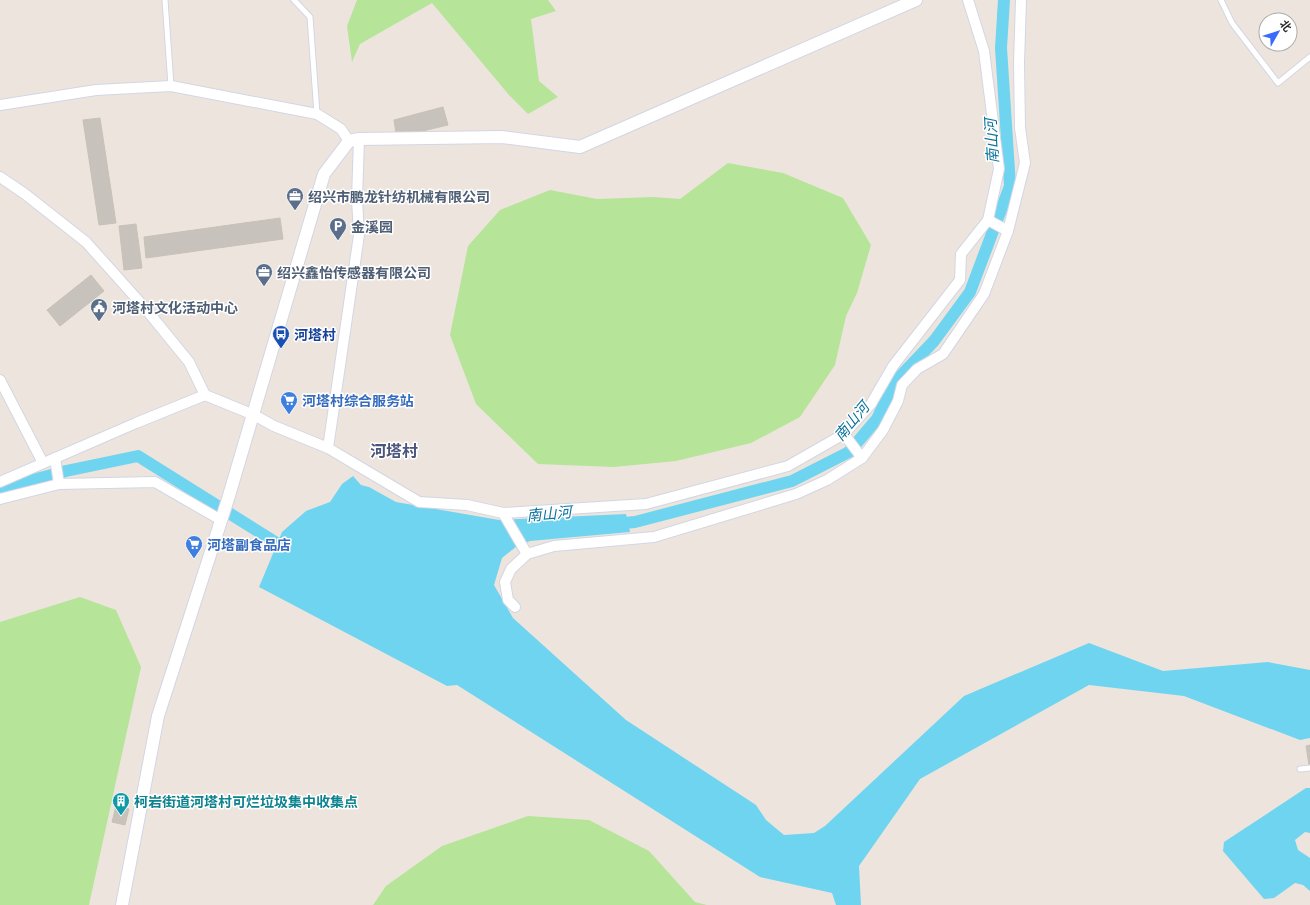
<svg xmlns="http://www.w3.org/2000/svg" width="1310" height="905" font-family="Barlow,'Noto Sans SC',sans-serif">
<rect width="100%" height="100%" fill="#ede5dd"/>
<g fill="#b6e499">
<polygon points="357,0 548,0 556,11 531,19 539,81 558,97 528,114 509,95 432,3 360,44 352,62 347,26"/>
<polygon points="728,163 783,173 843,198 871,245 857,293 846,316 835,365 800,417 751,443 676,461 614,467 538,464 476,404 450,335 468,246 500,210 550,190 597,199 653,197 680,199"/>
<polygon points="80,597 116,610 141,667 89,905 0,905 0,622"/>
<polygon points="528,816 589,820 649,851 695,902 707,905 373,905 386,886 442,846"/>
</g>
<g fill="#6fd4f0">
<polygon points="353,476 361,485 369,487 396,502 499,520 626,514 630,532 530,541 517,546 502,558 494,585 513,618 626,720 756,805 766,820 784,835 814,833 825,826 964,696 1089,643 1163,671 1268,662 1310,670 1310,738 1300,740 1184,696 1089,685 920,779 859,866 861,905 836,905 832,893 760,877 457,685 447,686 259,587 282,532 306,511 330,502 342,484"/>
<polygon points="1306,788 1310,788 1310,833 1305,832 1295,840 1298,850 1310,858 1310,891 1303,885 1295,883 1274,898 1264,899 1223,851 1224,842"/>
</g>
<g fill="none" stroke-linecap="round" stroke-linejoin="round">
<g stroke="#6fd4f0" stroke-width="12">
<polyline points="0,489 66,471 138,456 291,552"/>
<polyline points="612,524 635,522 792,481 849,452 877,419 894,383 934,341 970,292 1010,186 1001,48 1004,0"/>
</g>
</g>
<g fill="#c8c2bc" stroke="#c8c1b6">
<polygon points="443,107 448,125 410,134 396,134 394,120"/>
<polygon points="100,118 116,223 99,225 83,120"/>
<polygon points="280,218 283,239 146,258 144,237"/>
<polygon points="136,224 142,268 124,270 119,226"/>
<polygon points="91,275 104,291 60,326 47,310"/>
<polygon points="1310,745 1310,765 1309,765 1306,746"/>
<polygon points="116,806 129,809 125,825 112,822"/>
</g>
<g fill="none" stroke-linecap="round" stroke-linejoin="round">
<defs>
<g id="service">
<polyline points="165,0 171,86"/>
<polyline points="294,0 310,17 317,114"/>
<polyline points="1221,0 1232,23 1278,83 1310,57"/>
<polyline points="1300,769 1310,768"/>
</g>
<g id="minor">
<polyline points="0,105 96,90 171,86 317,114 341,129 349,141"/>
<polyline points="0,177 25,194 86,242 145,308 189,362 205,395 254,415 274,426 328,448 419,502 467,505 503,513 646,504 788,466 844,434 871,404 893,366 960,280 961,254 988,220 999,169 984,51 968,0"/>
<polyline points="988,220 1008,231"/>
<polyline points="0,380 43,463"/>
<polyline points="844,434 862,458"/>
<polyline points="328,448 359,235 357,199 359,139"/>
<polyline points="55,458 59,484"/>
<polyline points="0,482 136,423 205,395"/>
<polyline points="0,499 59,484 155,482 221,520"/>
<polyline points="503,513 527,554"/>
<polyline points="515,607 508,600 505,582 511,569 527,554 554,546 654,537 796,494 827,480 862,458 883,430 898,401 902,385 917,369 943,354 984,294 1008,231 1025,163 1020,128 1019,63 1021,0"/>
</g>
<polyline id="tertiary" points="122,905 158,716 228,499 324,174 349,141 359,139 502,137 580,147 916,0"/>
</defs>
<use href="#service" stroke="#d2d6e4" stroke-width="7"/>
<use href="#minor" stroke="#d2d6e4" stroke-width="12"/>
<use href="#tertiary" stroke="#d2d6e4" stroke-width="14"/>
<use href="#service" stroke="#fff" stroke-width="5"/>
<use href="#minor" stroke="#fff" stroke-width="10"/>
<use href="#tertiary" stroke="#fff" stroke-width="12"/>
</g>
<defs>
<symbol id="office-pin" viewBox="-11 -11 22 30"><path d="M0 17L-7.5 6A9.5 9.5 0 1 1 7.5 6Z" fill="#5c6f8a" stroke="#fff"/><path d="M-6-3h4V-5.5h4V-3h4V5H-6ZM-1-4.5V-3h2v-1.5ZM-6 0V1H6V0Z" fill="#fff"/></symbol>
<symbol id="parking-pin" viewBox="-11 -11 22 30"><path d="M0 17L-7.5 6A9.5 9.5 0 1 1 7.5 6Z" fill="#5c6f8a" stroke="#fff"/><path d="M-3.5-5.5H1a3.5 3.5 0 0 1 0 7H-1V5.5H-3.5ZM-1-3.4V-.6H.8a1.4 1.4 0 0 0 0-2.8Z" fill="#fff"/></symbol>
<symbol id="civic-pin" viewBox="-11 -11 22 30"><path d="M0 17L-7.5 6A9.5 9.5 0 1 1 7.5 6Z" fill="#5c6f8a" stroke="#fff"/><path d="M-.6-6.5H3V-4.5H.6V-3L4-1V1h2V6H-6V1h2V-1L-.6-3ZM-1.2 2.5V6h2.4V2.5Z" fill="#fff"/></symbol>
<symbol id="bus-pin" viewBox="-11 -11 22 30"><path d="M0 17L-7.5 6A9.5 9.5 0 1 1 7.5 6Z" fill="#1a4fb4" stroke="#fff"/><path d="M-5-6H5V4H4V6H2V4H-2V6H-4V4H-5ZM-3.5-4V0h7V-4ZM-3.5 1.2v1.5H-2V1.2ZM2 1.2v1.5H3.5V1.2Z" fill="#fff"/></symbol>
<symbol id="supermarket-pin" viewBox="-11 -11 22 30"><path d="M0 17L-7.5 6A9.5 9.5 0 1 1 7.5 6Z" fill="#3f7fe0" stroke="#fff"/><path d="M-6-5.5h2.5l.6 2H6L4.5 2H-2.5L-4.4-4H-6ZM-1.5 3.2a1.3 1.3 0 1 0 .1 0ZM3 3.2a1.3 1.3 0 1 0 .1 0Z" fill="#fff"/></symbol>
<symbol id="building-pin" viewBox="-11 -11 22 30"><path d="M0 17L-7.5 6A9.5 9.5 0 1 1 7.5 6Z" fill="#0f9aa8" stroke="#fff"/><path d="M-4-6H4V6H1V3H-1V6H-4ZM-2.5-4.3h1.7v1.8h-1.7ZM.8-4.3h1.7v1.8H.8ZM-2.5-1h1.7V.8h-1.7ZM.8-1h1.7V.8H.8Z" fill="#fff"/></symbol>
</defs>
<g fill-rule="evenodd">
<use href="#office-pin" x="285" y="186" width="20" height="27"/>
<use href="#parking-pin" x="328" y="216" width="20" height="27"/>
<use href="#office-pin" x="254" y="262" width="20" height="27"/>
<use href="#civic-pin" x="89" y="297" width="20" height="27"/>
<use href="#bus-pin" x="271" y="324" width="20" height="27"/>
<use href="#supermarket-pin" x="279" y="390" width="20" height="27"/>
<use href="#supermarket-pin" x="184" y="534" width="20" height="27"/>
<use href="#building-pin" x="111" y="791" width="20" height="27"/>
</g>
<g text-anchor="middle" dominant-baseline="central" stroke-width="3" stroke-linejoin="round" paint-order="stroke">
<g font-size="14" font-weight="bold" fill="#4e5e75" stroke="#fff" text-anchor="start">
<text x="308" y="196">绍兴市鹏龙针纺机械有限公司</text>
<text x="351" y="226">金溪园</text>
<text x="277" y="272">绍兴鑫怡传感器有限公司</text>
<text x="112" y="307">河塔村文化活动中心</text>
</g>
<g font-size="14" font-weight="bold" fill="#164399" stroke="#fff" text-anchor="start">
<text x="294" y="334">河塔村</text>
</g>
<g font-size="14" font-weight="bold" fill="#366cbe" stroke="#fff" text-anchor="start">
<text x="302" y="400">河塔村综合服务站</text>
<text x="207" y="544">河塔副食品店</text>
</g>
<g font-size="14" font-weight="bold" fill="#0d838f" stroke="#fff" text-anchor="start">
<text x="134" y="801">柯岩街道河塔村可烂垃圾集中收集点</text>
</g>
<g font-size="15" font-style="italic" fill="#0c739d" stroke="#fff">
<text transform="translate(991 141) rotate(-93)">南山河</text>
<text transform="translate(851 421) rotate(-50)">南山河</text>
<text transform="translate(549 513) rotate(-5)">南山河</text>
</g>
<g font-size="16" font-weight="bold" fill="#4a567c" stroke="#fff">
<text x="394" y="450">河塔村</text>
</g>
</g>
<g transform="translate(1278 32) rotate(51)"><circle r="19" fill="#ffffff" stroke="#aaaaaa"/>
<path d="M0-3L7 15L0 10L-7 15Z" fill="#3b69fb"/>
<text y="-6" font-size="11" font-weight="bold" text-anchor="middle" fill="#2b2b2b">北</text>
</g>
</svg>
